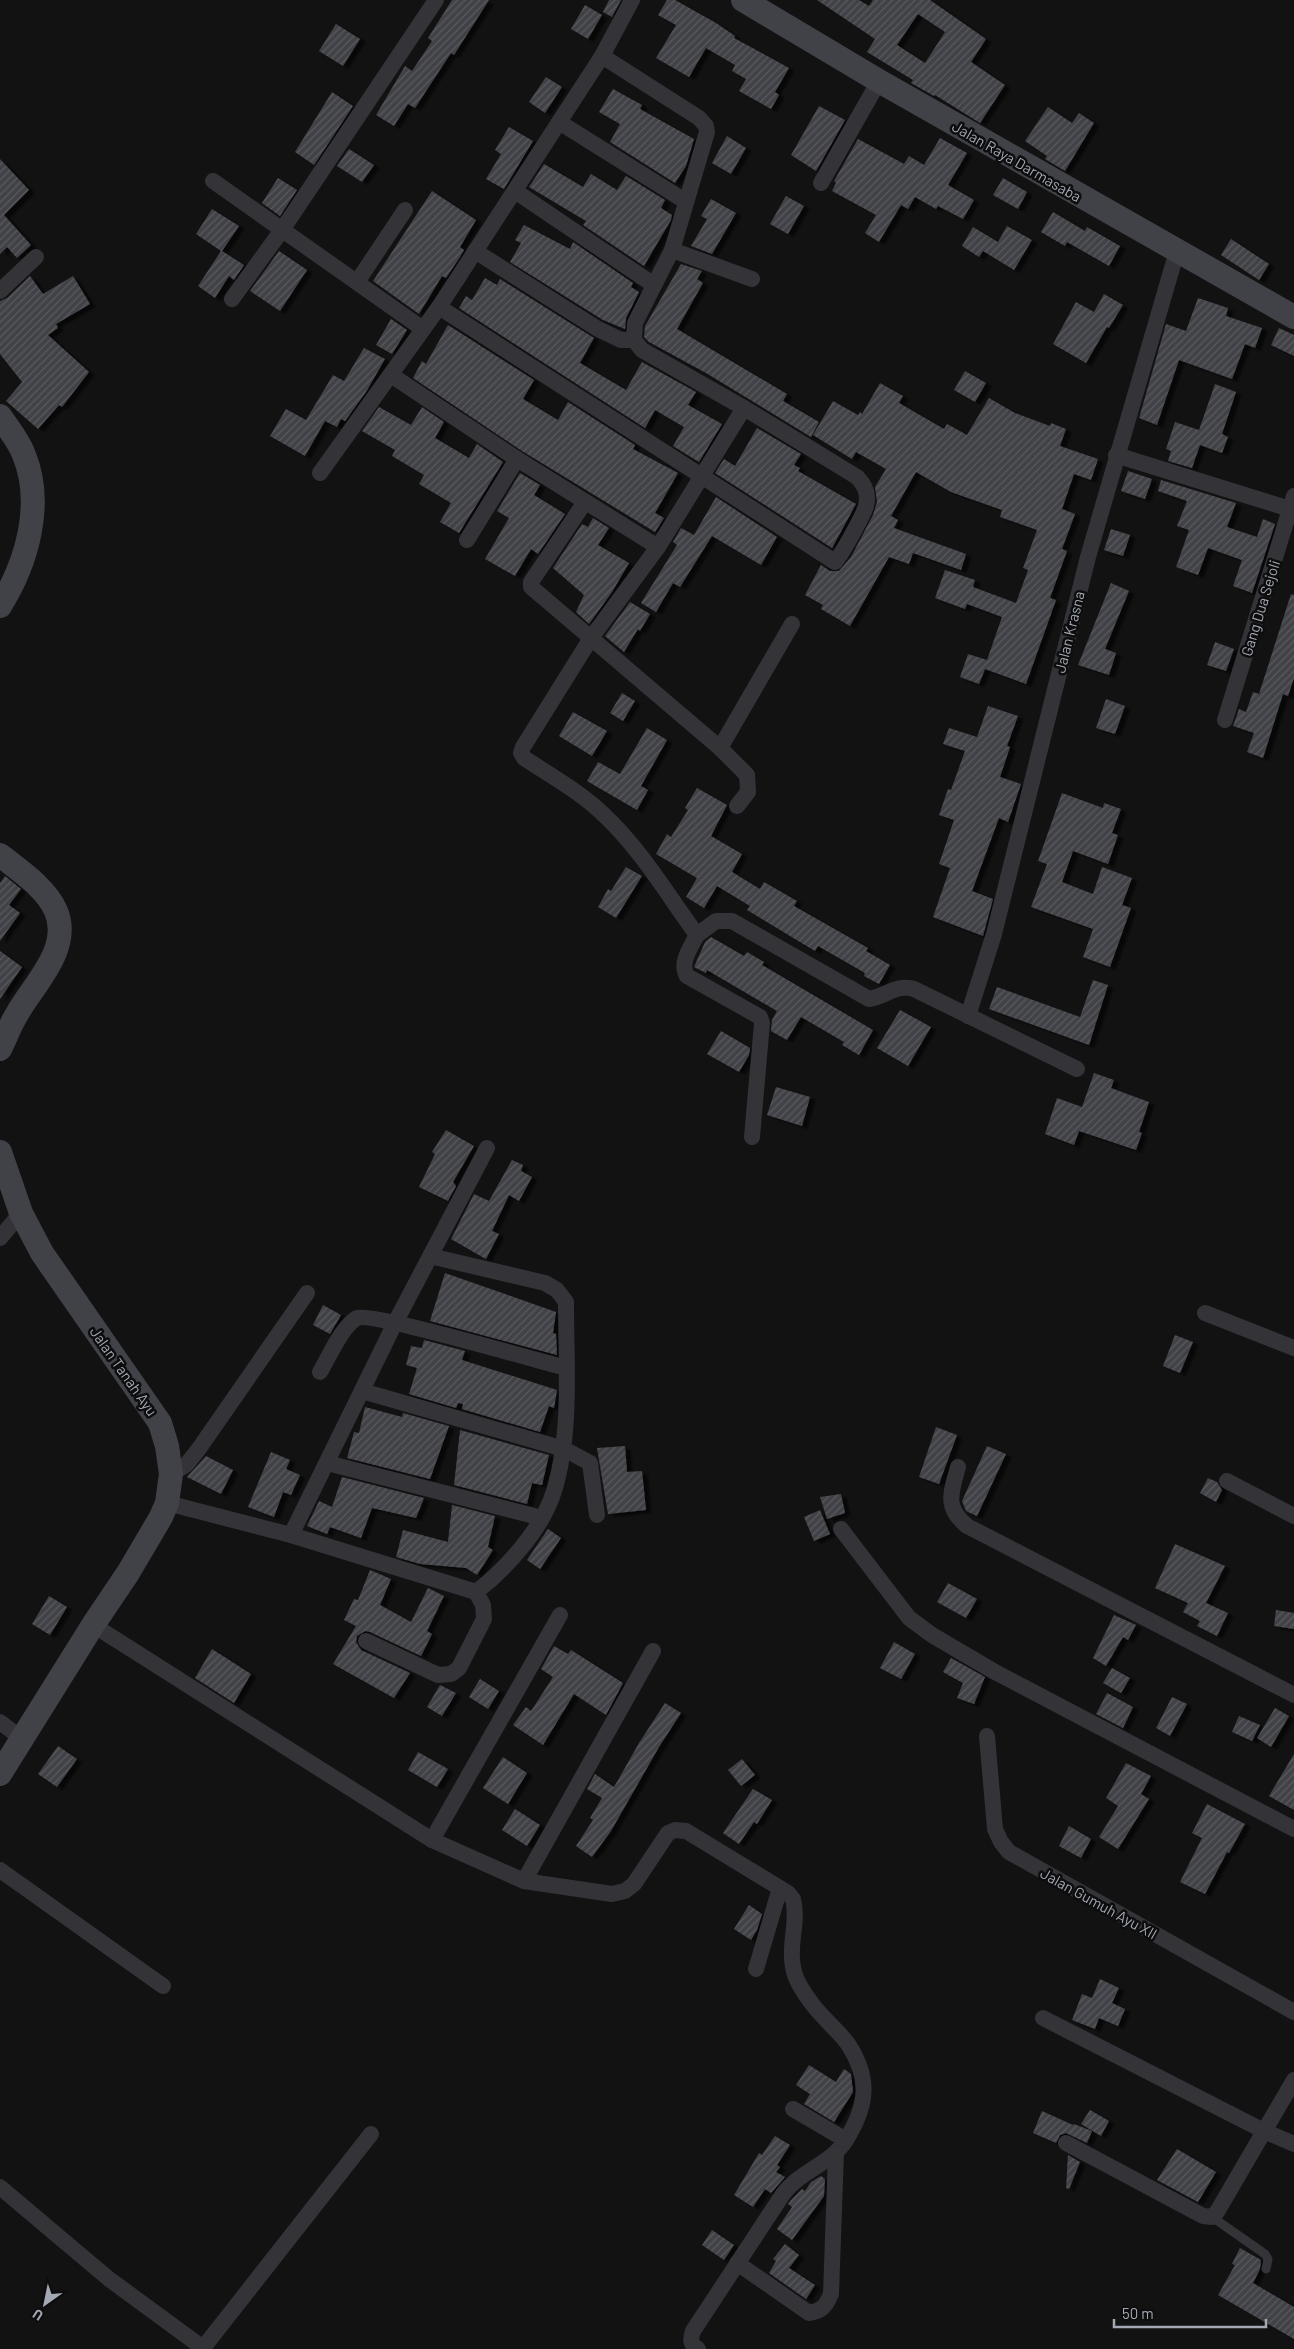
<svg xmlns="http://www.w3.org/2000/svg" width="1294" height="2349" font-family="Barlow,sans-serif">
<defs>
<pattern id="building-hatch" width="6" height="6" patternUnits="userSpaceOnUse" patternTransform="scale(1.25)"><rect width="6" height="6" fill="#414246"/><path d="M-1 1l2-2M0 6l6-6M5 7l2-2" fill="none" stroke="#595a5e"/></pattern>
<filter id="shadow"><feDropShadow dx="5.5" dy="3" stdDeviation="1" flood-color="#0009"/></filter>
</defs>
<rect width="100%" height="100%" fill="#121213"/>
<g fill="url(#building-hatch)" fill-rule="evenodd" filter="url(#shadow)">
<polygon points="452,0 489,0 454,55 451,53 415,108 408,104 394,126 376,115 405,66 412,71 432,41 428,38"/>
<polygon points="609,0 621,0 612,17 603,12"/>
<polygon points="667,0 675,0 716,23 735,36 734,38 789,68 775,92 779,95 771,109 739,91 746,79 732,71 735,65 706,48 689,77 656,58 676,25 658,15"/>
<path d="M817,0H859L869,6L873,0H930L986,39L971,62L1005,85L980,123L935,95L934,96L911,83L913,80L867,52L875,39ZM918,14L945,32L925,63L897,45Z"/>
<polygon points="585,5 602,15 588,39 571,29"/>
<polygon points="336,24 360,39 343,66 319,51"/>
<polygon points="546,77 562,87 545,113 529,102"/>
<polygon points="613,89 642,105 640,109 694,139 686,166 675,183 610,142 620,124 599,112"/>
<polygon points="332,92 353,106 314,165 295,152"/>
<polygon points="819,106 845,120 816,171 791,155"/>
<polygon points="1048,107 1072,123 1079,113 1094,123 1065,171 1045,159 1047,156 1025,141"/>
<polygon points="509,127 533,141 504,189 486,179 501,154 495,150"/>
<polygon points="727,136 746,148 731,174 712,163"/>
<polygon points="940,138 967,153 948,185 974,200 963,219 938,206 936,209 915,197 908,209 901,205 879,242 865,233 876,215 832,191 836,183 834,181 858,139 904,164 909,156 924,165"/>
<polygon points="349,149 374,165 362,182 337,166"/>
<polygon points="0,159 29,190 4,215 31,245 17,258 7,247 0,254"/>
<polygon points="544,164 583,187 591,174 617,190 626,176 665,200 661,208 672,215 671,220 644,266 583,225 586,221 529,187"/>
<polygon points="278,178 297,190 280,216 262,203"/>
<polygon points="1003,178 1027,192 1018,209 993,195"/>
<polygon points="432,191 476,220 460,247 464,250 460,257 446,278 442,276 419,314 373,281"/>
<polygon points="786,196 804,206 788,234 770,224"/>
<polygon points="711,199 736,213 712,254 691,246 707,219 701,216"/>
<polygon points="212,209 239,226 222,251 244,265 234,280 229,276 215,298 198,286 221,251 196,234"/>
<polygon points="1053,212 1085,231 1087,227 1120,246 1109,266 1067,242 1065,246 1041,232"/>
<polygon points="524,225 570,249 573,242 633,283 631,287 639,292 626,318 625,329 603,320 510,262 521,243 515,240"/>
<polygon points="1007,226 1032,240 1014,270 983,251 979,257 962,246 973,227 998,242"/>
<polygon points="1231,239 1269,264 1259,280 1221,255"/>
<polygon points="279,251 307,270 280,311 250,291"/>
<polygon points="681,264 702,271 697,279 703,283 677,329 787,394 783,401 819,422 811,437 706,373 649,342 644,337 645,326"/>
<polygon points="30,276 43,294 73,276 90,304 56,324 58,328 48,335 89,372 62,407 59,405 38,429 6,401 22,382 0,354 0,301 7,298"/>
<polygon points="485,278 497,285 500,279 594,338 580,363 626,390 642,362 696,392 688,405 722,424 699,462 673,446 684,427 655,410 645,428 459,308 466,296 472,300"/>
<polygon points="1104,294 1123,305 1109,328 1107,327 1086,363 1053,344 1076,302 1094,312"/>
<polygon points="1198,298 1228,308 1226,316 1262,328 1255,348 1245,344 1232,379 1179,360 1157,425 1139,418 1166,324 1186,331"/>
<polygon points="391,319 407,330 392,354 376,345"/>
<polygon points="448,325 534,380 523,399 558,420 568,402 635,445 633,449 678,473 655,513 664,518 655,532 522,451 413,378 422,361 426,364"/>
<polygon points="1279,328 1294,335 1294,356 1271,345"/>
<polygon points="364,348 385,359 366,392 345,421 341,419 337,427 325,421 305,456 270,436 286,409 306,420 333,375 344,381"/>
<polygon points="965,371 986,383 975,402 954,390"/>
<polygon points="880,383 903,396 899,403 944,429 947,424 967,435 989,398 1015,413 1050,426 1051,423 1066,429 1060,446 1098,459 1091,480 1074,474 1062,509 1075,514 1062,549 1067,551 1050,598 1056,600 1026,684 985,669 979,684 960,677 968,654 987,660 1002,617 967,604 965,609 935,598 945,570 975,580 973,587 1016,603 1028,570 1023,568 1037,530 1000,517 1002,510 951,492 916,472 891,516 898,520 894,528 966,554 961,570 913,553 909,564 889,557 850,626 821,609 823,605 805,595 821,565 830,571 839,571 851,557 873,515 877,502 875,487 886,469 856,452 852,459 813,435 833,401 858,415 860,412 862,414"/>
<polygon points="1215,384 1236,392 1222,434 1228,437 1222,453 1200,445 1192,468 1168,461 1171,451 1166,449 1175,422 1199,430"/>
<polygon points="379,407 411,425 422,407 444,422 435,438 469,458 477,444 503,462 459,533 440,522 451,503 419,484 424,475 392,456 395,450 362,431"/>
<polygon points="757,428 801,454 794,465 800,468 798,471 856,504 832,548 715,473 724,459 735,466"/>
<polygon points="1128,471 1152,479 1145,499 1121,491"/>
<polygon points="520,473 540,485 534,495 565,514 538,554 531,549 515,576 485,559 509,518 497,511"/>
<polygon points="1161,480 1236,503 1227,527 1257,537 1263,519 1275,524 1252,593 1233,586 1242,560 1208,548 1198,575 1176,567 1189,530 1177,526 1187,501 1158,491"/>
<polygon points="716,497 777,537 761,565 712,536 680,587 673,583 656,612 641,603 677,545 673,542 681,528 694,535"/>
<polygon points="593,518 609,528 598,545 629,563 612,592 589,624 576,612 584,595 553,568 582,524 588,527"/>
<polygon points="1111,529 1130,535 1123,556 1104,550"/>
<polygon points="1111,583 1129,591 1105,649 1116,653 1109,675 1078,665"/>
<polygon points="1291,594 1294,595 1294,678 1288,696 1283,694 1263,758 1247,752 1254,733 1233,726 1239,709 1246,712 1253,692 1259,694"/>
<polygon points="630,602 650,614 640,631 638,629 624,652 605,636"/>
<polygon points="1215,642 1234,649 1226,671 1207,665"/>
<polygon points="622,693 635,701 623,721 610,713"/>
<polygon points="1106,699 1125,706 1115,734 1096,728"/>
<polygon points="988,706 1018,716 1007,746 1010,747 1000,777 1021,784 1008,822 999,818 972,891 993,899 983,936 933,917 950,868 939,864 954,820 939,815 948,789 951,790 965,751 943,744 949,728 977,737"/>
<polygon points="573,712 607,731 592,756 559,736"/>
<polygon points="647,728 667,740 641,786 648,790 637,810 587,781 598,762 620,774"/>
<polygon points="697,788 727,805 711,836 742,854 732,872 760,889 764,882 797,901 794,906 868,948 866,951 890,965 879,984 864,976 865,973 818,946 815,951 795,939 747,910 750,906 717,886 704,908 686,897 697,878 656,854 667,834 671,837 688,810 685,808"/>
<polygon points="1062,793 1103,808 1104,803 1121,809 1112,833 1118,835 1108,864 1073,851 1062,882 1093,894 1102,867 1132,878 1122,905 1131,908 1110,967 1083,957 1093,929 1031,907 1047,864 1038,861"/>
<polygon points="626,867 642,876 616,918 598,907 608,889 611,891"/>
<polygon points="5,876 21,889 9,905 20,913 0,941 0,883"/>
<polygon points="711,937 744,956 747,952 764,962 762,965 873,1030 859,1055 842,1045 844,1042 801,1017 787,1040 771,1031 772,1020 777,1011 707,970 706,973 694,967 705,942"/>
<polygon points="0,951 22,967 0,999"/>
<polygon points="1093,980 1108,985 1089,1045 989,1009 997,987 1080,1017"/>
<polygon points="900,1010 931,1027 908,1066 877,1048"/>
<polygon points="721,1031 750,1048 749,1055 739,1072 707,1054"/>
<polygon points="1094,1073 1114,1080 1111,1088 1149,1102 1139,1132 1142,1133 1136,1150 1079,1131 1074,1145 1045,1134 1057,1098 1082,1107"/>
<polygon points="776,1087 810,1097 802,1126 767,1115"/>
<polygon points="446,1130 474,1146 453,1182 456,1186 448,1201 419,1187 435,1154 432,1152"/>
<polygon points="512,1160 523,1165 521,1171 532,1177 519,1201 509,1195 492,1231 499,1234 486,1259 484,1258 451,1239 474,1194 489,1201"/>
<polygon points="445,1273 556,1312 553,1333 556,1334 557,1355 430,1321"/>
<polygon points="323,1305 341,1315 330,1334 313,1325"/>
<polygon points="1175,1335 1193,1342 1180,1373 1163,1366"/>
<polygon points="424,1340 465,1351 462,1360 557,1390 554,1408 549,1406 540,1432 462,1409 463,1404 458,1403 456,1408 409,1394 417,1368 406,1365 411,1346 422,1348"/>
<polygon points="365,1407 402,1417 403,1413 449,1426 430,1479 347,1458 354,1432 359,1433"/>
<polygon points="936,1427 957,1435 939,1484 919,1477"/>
<polygon points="460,1430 549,1455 542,1485 532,1483 527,1504 454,1485"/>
<polygon points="625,1446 627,1472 642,1471 646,1510 608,1514 597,1448"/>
<polygon points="987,1446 1006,1454 977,1516 966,1511 962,1501"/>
<polygon points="271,1452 290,1460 286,1469 300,1475 291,1495 283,1492 274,1517 248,1507"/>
<polygon points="206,1456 233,1470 221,1494 187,1477"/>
<polygon points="342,1477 424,1498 416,1518 372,1508 361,1538 330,1527 327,1534 307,1526 319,1501 332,1507"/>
<polygon points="1208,1478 1217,1482 1222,1490 1216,1502 1200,1493"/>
<polygon points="841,1494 845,1513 827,1519 820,1497"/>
<polygon points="452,1505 495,1516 488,1547 493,1550 477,1575 466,1568 420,1564 396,1557 403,1530 448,1542"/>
<polygon points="820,1510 830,1534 814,1541 804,1517"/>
<polygon points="548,1529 561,1538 540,1569 527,1560"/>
<polygon points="1175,1544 1225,1566 1206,1603 1228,1613 1217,1636 1197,1626 1200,1621 1183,1612 1188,1603 1155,1588"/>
<polygon points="370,1570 391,1579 380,1605 411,1622 428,1588 444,1596 427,1631 432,1634 421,1656 370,1632 365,1631 357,1636 356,1642 361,1650 410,1673 394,1698 333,1664 356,1626 344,1620 354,1599 358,1600"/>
<polygon points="948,1583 977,1599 966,1618 937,1602"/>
<polygon points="49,1596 67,1607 50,1635 32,1624"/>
<polygon points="1276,1610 1294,1613 1294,1629 1274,1626"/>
<polygon points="1114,1615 1136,1625 1128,1640 1123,1637 1106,1666 1093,1658"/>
<polygon points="894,1642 915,1654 901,1679 880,1668"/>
<polygon points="554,1646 568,1654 571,1650 623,1683 606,1715 574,1694 543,1745 513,1725 526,1707 531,1711 553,1677 541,1669"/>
<polygon points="212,1649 251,1674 234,1703 195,1678"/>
<polygon points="951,1658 985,1677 974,1704 957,1698 963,1683 943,1672"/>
<polygon points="1112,1668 1130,1678 1121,1693 1103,1683"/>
<polygon points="480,1679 499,1691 488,1709 469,1697"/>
<polygon points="440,1685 456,1693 442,1716 427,1707"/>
<polygon points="1107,1693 1133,1707 1123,1728 1096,1714"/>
<polygon points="1172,1697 1187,1704 1170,1736 1156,1728"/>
<polygon points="665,1703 681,1713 659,1747 611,1831 592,1857 576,1846 593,1820 590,1818 602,1798 587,1789 595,1774 614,1787 639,1743"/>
<polygon points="1275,1708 1289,1716 1271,1747 1257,1738"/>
<polygon points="1239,1716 1260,1725 1252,1741 1232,1732"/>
<polygon points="58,1746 77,1759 57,1787 38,1774"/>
<polygon points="418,1752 448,1769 437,1787 408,1770"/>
<polygon points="1294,1754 1294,1810 1269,1796"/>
<polygon points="503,1757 527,1773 508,1804 483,1788"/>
<polygon points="742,1759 755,1775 741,1786 728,1770"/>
<polygon points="1126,1763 1151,1776 1141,1794 1149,1799 1118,1849 1099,1837 1118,1806 1106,1798"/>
<polygon points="753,1789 772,1800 757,1824 754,1822 739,1844 723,1833"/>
<polygon points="1207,1804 1245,1824 1229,1853 1227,1852 1205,1894 1180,1882 1202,1838 1192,1833"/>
<polygon points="515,1809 540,1825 527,1846 502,1830"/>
<polygon points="1069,1826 1091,1839 1081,1858 1059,1846"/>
<polygon points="749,1905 762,1914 757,1930 751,1940 734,1929"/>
<polygon points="1100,1979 1119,1988 1112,2003 1125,2009 1118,2026 1099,2018 1095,2029 1072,2020 1082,1994 1092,1998"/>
<polygon points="809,2065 836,2082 844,2069 851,2074 853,2092 834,2122 804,2104 810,2094 796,2085"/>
<polygon points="1090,2110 1109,2121 1101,2136 1081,2124"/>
<polygon points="1042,2111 1073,2125 1074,2124 1092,2131 1087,2143 1066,2133 1060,2135 1056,2143 1033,2133"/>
<polygon points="775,2136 790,2145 777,2165 780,2167 776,2172 785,2177 771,2193 765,2189 753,2207 734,2195 759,2153 762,2155"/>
<polygon points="1177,2149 1216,2172 1198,2202 1157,2180"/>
<polygon points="1068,2155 1080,2162 1069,2189 1066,2188"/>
<polygon points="821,2176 825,2179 824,2196 792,2240 777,2229 792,2207 788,2204 791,2200 802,2189 805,2191 811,2182"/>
<polygon points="712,2230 734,2245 724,2260 702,2245"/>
<polygon points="785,2244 799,2255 789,2268 815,2285 806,2299 769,2273 776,2261 773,2259"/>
<polygon points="1240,2248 1261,2260 1260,2269 1253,2283 1294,2307 1294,2339 1218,2295 1235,2265 1232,2264"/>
</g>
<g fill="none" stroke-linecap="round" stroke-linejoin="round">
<polyline stroke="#333338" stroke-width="9" points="1212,2217 1265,2254 1268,2259 1266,2269"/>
<g stroke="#333338" stroke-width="16">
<polyline points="602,56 699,118 706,126 707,132 672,250 752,279"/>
<polyline points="559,122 685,201"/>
<polyline points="213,181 423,329"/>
<polyline points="821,183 879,81"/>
<polyline points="515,191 654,285"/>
<polyline points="475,251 598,329 621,340 634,340"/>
<polyline points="357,282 405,210"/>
<polyline points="0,291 36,257"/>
<polyline points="232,299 282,230 436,0"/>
<path d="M439,307L835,562C842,554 863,516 866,506C869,495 865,485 857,477L744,408L642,350L634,340L635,323L672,250"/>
<polyline points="391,375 517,459 658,547 744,408"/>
<polyline points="1116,455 1290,509"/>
<polyline points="320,473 439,307 602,56 632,0"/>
<polyline points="585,502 531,582 531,587 720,748 747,775 748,792 737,806"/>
<polyline points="467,540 517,459"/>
<path d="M658,547L591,638L523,747L521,753L524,758C550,775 580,792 602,813C640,848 667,894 697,935C691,947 679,963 687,976L760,1017L762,1023L752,1137"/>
<polyline points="1225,720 1294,496"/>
<polyline points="720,748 792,624"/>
<path d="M697,935L716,921H732L869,999C887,996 895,984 914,989L1077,1069"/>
<polyline points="968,1016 994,934 1088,557 1177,251"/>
<polyline points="0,1238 21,1213"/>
<polyline points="1205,1313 1294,1348"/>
<path d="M320,1372C329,1357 342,1326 357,1318C370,1312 539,1361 566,1368"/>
<polyline points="362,1391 564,1449 590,1463 597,1515"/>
<polyline points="327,1463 542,1518"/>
<path d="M958,1467C951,1493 944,1507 967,1526L1294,1695"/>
<polyline points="171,1474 186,1465 198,1450 307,1293"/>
<polyline points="1227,1481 1294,1516"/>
<path d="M167,1503L291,1535L476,1592C506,1569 543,1528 554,1491C572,1433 566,1363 566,1302L557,1290L545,1283L430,1256"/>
<polyline points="841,1529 909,1618 932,1635 995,1672 1294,1829"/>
<polyline points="291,1535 395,1323 487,1148"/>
<path d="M93,1625L432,1840L524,1881L612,1894L625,1891L634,1884L668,1833L675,1830L686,1831L788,1893L793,1899C799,1921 788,1946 793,1967C795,1980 803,1991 810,2001C821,2017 837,2029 848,2044C871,2079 867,2106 846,2140C831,2164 800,2171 783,2194L693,2331C690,2340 690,2344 698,2349"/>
<polyline points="366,1641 438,1675 451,1674 459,1668 484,1619 483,1605 476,1592"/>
<polyline points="0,1722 22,1739"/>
<polyline points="987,1736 995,1829 1001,1842 1009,1852 1294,2012"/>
<polyline points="432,1840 560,1615"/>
<polyline points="0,1870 163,1986"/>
<polyline points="524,1881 653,1651"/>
<polyline points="756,1969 780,1888"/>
<polyline points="1043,2018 1264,2131 1294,2144"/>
<polyline points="793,2109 846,2140"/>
<polyline points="1066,2143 1203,2216 1212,2217 1217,2212 1294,2080"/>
<polyline points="0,2187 109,2279 203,2348 371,2134"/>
<path d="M737,2263L809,2313C822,2311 826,2306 831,2294L836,2153"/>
</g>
<g stroke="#414248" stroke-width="24">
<polyline points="743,0 879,81 1294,317"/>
<path d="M0,416C8,428 19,441 24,455C44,504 27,563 0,606"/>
<path d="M0,855C19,870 46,888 56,911C72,949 33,985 17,1014C10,1025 6,1037 0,1049"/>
<polyline points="0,1152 21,1213 42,1253 160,1423 167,1446 171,1474 167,1503 161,1517 128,1573 93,1625 0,1774"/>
</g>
</g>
<g text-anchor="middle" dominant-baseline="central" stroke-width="5" stroke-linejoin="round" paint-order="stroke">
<g font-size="15" fill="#a3a8b3" stroke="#0d0d0e">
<text transform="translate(1017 161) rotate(30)">Jalan Raya Darmasaba</text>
<text transform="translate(1260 608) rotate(-73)">Gang Dua Sejoli</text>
<text transform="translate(1069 632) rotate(-76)">Jalan Krasna</text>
<text transform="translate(124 1371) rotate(55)">Jalan Tanah Ayu</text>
<text transform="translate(1099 1903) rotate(29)">Jalan Gumuh Ayu XII</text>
</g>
</g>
<g transform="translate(45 2304) rotate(213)" stroke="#0d0d0e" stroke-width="4" paint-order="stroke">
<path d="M0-4L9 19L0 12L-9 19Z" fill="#a3a8b3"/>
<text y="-8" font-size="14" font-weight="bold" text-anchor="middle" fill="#a3a8b3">U</text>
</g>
<path d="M1114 2319v8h152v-8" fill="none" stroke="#a3a8b3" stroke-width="2.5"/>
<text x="1122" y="2319" font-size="15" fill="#a3a8b3" stroke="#0d0d0e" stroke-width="4" paint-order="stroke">50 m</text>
</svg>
